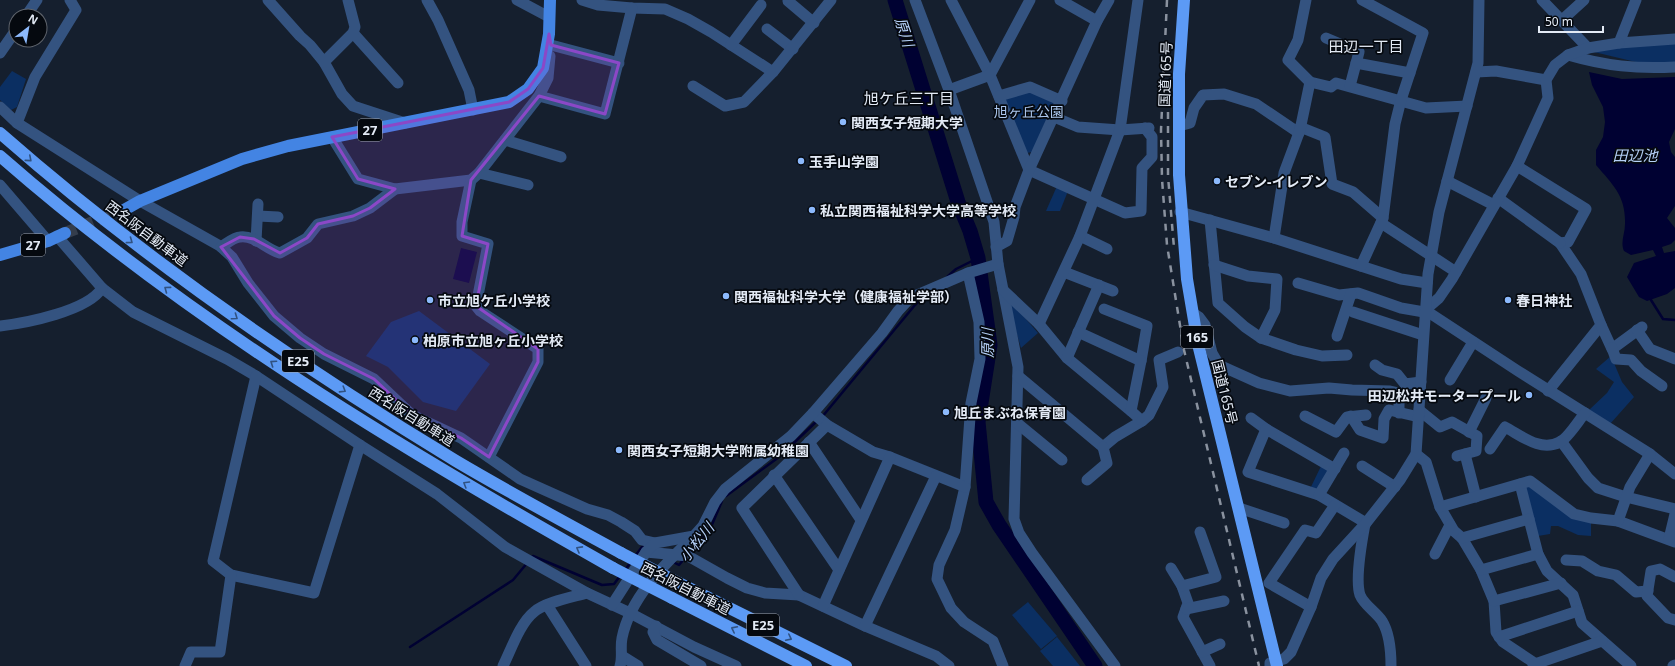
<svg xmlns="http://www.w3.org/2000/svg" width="1675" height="666" font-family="'Noto Sans','Noto Sans JP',sans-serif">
<rect width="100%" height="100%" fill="#151f2e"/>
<g fill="#0b2f62">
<polygon points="1675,42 1675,63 1640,63 1594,52 1630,44"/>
<polygon points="12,71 26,79 17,107 11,110 0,100 0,87"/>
<polygon points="1030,91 1054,101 1033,152 1026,153 1005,102 1006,99"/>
<polygon points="1057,186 1068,191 1060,211 1046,211"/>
<polygon points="1012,303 1038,333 1021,348 1008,305"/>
<polygon points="419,311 490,364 456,411 423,402 388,367 366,356 391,322"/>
<polygon points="1611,356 1622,382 1634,397 1610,424 1589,410 1607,393 1614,382 1596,369"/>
<polygon points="1322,464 1329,468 1320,489 1310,489"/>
<polygon points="1530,485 1591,522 1591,536 1578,535 1558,526 1551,526 1550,534 1538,536 1523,486"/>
<polygon points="1028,602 1057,636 1041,649 1012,615"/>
<polygon points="1057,637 1080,666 1053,666 1040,651"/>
</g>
<g fill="#000132">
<path d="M1589,72L1622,79L1675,77V129L1669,142L1671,152L1675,157V206L1667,218L1675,228V240L1671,244L1662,247L1664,253L1675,251V288L1667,294L1647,301L1639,297L1627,277L1634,263L1656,256L1653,250L1631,255L1624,251C1620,242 1625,234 1625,224C1626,196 1613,185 1596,165V150L1603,137L1605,122L1603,107L1592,85Z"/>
<polygon points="461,248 477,252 469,283 453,279"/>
</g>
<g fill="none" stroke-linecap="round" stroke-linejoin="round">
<g stroke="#000132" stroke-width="2.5">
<polyline points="947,277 956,269 978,258"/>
<polyline points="1651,300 1663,319 1675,320"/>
<polyline points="822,417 915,305 923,297"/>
<polyline points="726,496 779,457 818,420"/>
<polyline points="689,554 711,527 722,501"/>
<polyline points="635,556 642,547 645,548"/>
<polyline points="531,558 533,556 602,585 614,584 620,576"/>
<polyline points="673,562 679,565 684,559"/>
<polyline points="625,570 631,562"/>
<polyline points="410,647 513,580 528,562"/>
</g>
<polyline stroke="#000132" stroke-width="15" points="895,0 958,202 970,231 978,258 990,345 978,422 986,502 999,525 1095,666"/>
<polyline stroke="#343d4c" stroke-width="12" stroke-dasharray="12 6" stroke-linecap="butt" points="65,233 124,210"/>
<g stroke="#345380" stroke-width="11">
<polyline points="268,0 300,36 310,45 324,62 342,94 353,106 405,123"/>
<polyline points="427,0 438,20 469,90 473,110"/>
<polyline points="517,0 549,17"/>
<polyline points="582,0 598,5 632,8 665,9 688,19 711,32 773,72"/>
<polyline points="915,0 949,90 994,222 998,264 1018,367 1014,519 1019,533 1032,553 1115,666"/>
<polyline points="951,0 990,75 1029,170 1125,213 1141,211 1142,168 1152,157 1152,137 1145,128"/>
<polyline points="1060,0 1097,21"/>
<polyline points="1306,0 1298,40 1288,60 1310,82 1331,87 1336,83 1426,108 1467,106"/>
<polyline points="1542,0 1588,48"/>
<polyline points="1636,0 1619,43 1675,39"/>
<polyline points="788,1 814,23"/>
<polyline points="26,16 37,0"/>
<polyline points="1562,20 1584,0"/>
<polyline points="767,29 793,49"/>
<polyline points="353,33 398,83"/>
<polyline points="1326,38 1359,52 1350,86"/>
<polyline points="551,45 619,63"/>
<polyline points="731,45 761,5"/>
<polyline points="0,53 16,30"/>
<path d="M1568,55C1606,66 1636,69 1675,67"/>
<polyline points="324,62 353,33 355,27 348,0"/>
<polyline points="1356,63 1410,73"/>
<polyline points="1476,72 1496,71 1546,80"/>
<polyline points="693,86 725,106 744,102 773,72 831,0"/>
<polyline points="949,90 990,75 1030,0"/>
<polyline points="539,96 605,114 632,8"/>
<polyline points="999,96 1030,87 1062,101"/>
<polyline points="0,107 17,123 140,201 220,246 232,257 248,283 274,316 300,338 324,354 374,379 412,415 461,438 520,479 587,509 608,515 621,522 635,531 642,540 655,543"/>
<polyline points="1054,117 1078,127 1120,130 1149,128"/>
<polyline points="17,123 35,77 76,10 70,0"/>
<polyline points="1179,126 1190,123 1194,108 1203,95 1224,94 1256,104 1299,133"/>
<polyline points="1300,127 1325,137 1332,184 1353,192 1383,218"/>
<polyline points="332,137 358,179 395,189 471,180 479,173 539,96 548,78 550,56"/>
<polyline points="505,140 561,157"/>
<polyline points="1517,166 1586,209 1568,242 1560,243 1581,274 1601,325 1548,391"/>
<polyline points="479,173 528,185"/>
<polyline points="471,180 462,222 462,236 488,244 476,306 480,311 538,349 538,362 489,457"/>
<polyline points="1447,181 1494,205"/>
<polyline points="0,185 48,241"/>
<polyline points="1498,198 1560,243"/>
<polyline points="1180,212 1274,238 1401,279 1427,283"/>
<polyline points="258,216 278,217"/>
<polyline points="1210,220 1218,303 1245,327 1261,338 1296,350 1322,356 1347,355"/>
<polyline points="1381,223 1456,272"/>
<polyline points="57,236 102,288 133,312 227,359 256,376 360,445 437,494 505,547 587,593 630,613 694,647 736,666"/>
<polyline points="1080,236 1107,249"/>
<polyline points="1274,238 1284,173 1300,130 1310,82"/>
<polyline points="256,241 258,204"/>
<path d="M221,247C226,244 234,237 240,237C256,235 266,250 280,253L307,238L318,224L353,216L370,208L395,189"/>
<polyline points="996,247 1007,241 1014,217 1015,207 1029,170 1097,21 1109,0"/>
<polyline points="1214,265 1248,276 1277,279 1275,310 1261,338"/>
<polyline points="1361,266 1383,218 1395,124 1401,100 1423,33 1362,0"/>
<polyline points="1064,272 1113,291"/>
<polyline points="968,273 979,322 980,359 971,403 965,487 955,530 939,565 937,579 951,608 964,622 993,641 1003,666"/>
<polyline points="1298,283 1339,295 1358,293 1401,308 1424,312"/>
<polyline points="1003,290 1039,324 1067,358 1131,411"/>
<polyline points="1104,309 1147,326 1141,361"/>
<polyline points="1425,310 1439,298 1452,279 1517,166 1548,98 1546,80 1555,65 1568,55 1588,48 1619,43"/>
<polyline points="1425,310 1518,371 1650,454 1675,474"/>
<polyline points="1353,312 1423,335"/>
<polyline points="1193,313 1199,317 1205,325 1212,353 1219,365 1259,383 1290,391 1329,388 1352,390 1390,391 1399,393 1399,413"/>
<polyline points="1039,324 1080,236 1120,130 1138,0"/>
<polyline points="1601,325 1612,349 1642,327"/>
<path d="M0,326C26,323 88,311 102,288"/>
<polyline points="1637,330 1650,349 1675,359"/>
<polyline points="1337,336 1351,294"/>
<polyline points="1612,348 1616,359 1631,360 1641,371 1662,386"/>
<polyline points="1067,358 1099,285"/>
<polyline points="1375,365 1382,370 1397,374 1405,384 1421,382"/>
<polyline points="256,376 213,561 231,575 314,593 360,445"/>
<polyline points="1018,376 1103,447 1115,437 1142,421 1131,411 1141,361 1078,332"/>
<polyline points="1450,380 1473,342"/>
<polyline points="1419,410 1440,427 1452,422 1477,436 1476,451 1457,456"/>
<polyline points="813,413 827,425 873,452 890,457 965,487"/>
<polyline points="1305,416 1336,432 1347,417 1366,415"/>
<polyline points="1351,416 1360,430 1383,438 1384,419 1389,410 1419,417"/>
<polyline points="1251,418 1266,429"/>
<polyline points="1142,421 1149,415 1163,387 1159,360 1178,352"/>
<polyline points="1017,423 1062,460"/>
<polyline points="1469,432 1486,398"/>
<polyline points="1561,441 1588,478 1598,488 1626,497 1675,509"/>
<polyline points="809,442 861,520"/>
<path d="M1490,449L1505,427C1522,436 1540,452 1560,442C1568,438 1579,420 1585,413"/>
<polyline points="1416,454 1426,462 1440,507 1454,531 1462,538 1481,570 1494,601 1496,632 1503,642 1539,666"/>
<polyline points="1465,454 1476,497"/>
<polyline points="1362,466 1395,487"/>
<polyline points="1335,469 1266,429 1248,472 1319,495 1366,523"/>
<polyline points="774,475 839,570"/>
<polyline points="1087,480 1107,463 1103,447"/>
<polyline points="1520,484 1538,554 1547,571 1573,595 1582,623 1631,666"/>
<polyline points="1319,495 1344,453"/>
<polyline points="1440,507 1530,481 1574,514 1591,518 1618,521 1675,542"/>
<polyline points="1239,508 1284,523"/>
<polyline points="1618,521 1630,487 1650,454"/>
<path d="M1365,524C1362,540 1355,580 1360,595C1364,605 1376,612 1382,621C1390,634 1391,651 1391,666"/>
<polyline points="1462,538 1529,519"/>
<polyline points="1669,539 1675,514"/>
<polyline points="646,552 688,556 727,578 747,588 765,593 799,595 865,626 936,656 949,666"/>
<polyline points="1435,554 1450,525"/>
<polyline points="1566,560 1582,561 1598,571 1616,575 1636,592 1648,591"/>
<polyline points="1171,568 1182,586 1188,603 1183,617 1210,666"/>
<polyline points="1481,570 1538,554"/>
<polyline points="1675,577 1660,569 1651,571 1647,596 1668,618 1675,620"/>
<polyline points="1182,586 1216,577 1200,532"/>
<polyline points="799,595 742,508 827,425"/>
<polyline points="1494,601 1561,583"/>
<polyline points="547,605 586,666"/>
<polyline points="612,605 646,552 655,543 694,536 703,526 715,502 725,489 791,436 813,413 882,333 898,311 910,298 968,273 998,264"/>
<polyline points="823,606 890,457"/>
<polyline points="1311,607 1269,583 1305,530 1316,533 1335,505"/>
<polyline points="1186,609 1224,601"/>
<polyline points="656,626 653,632 657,640 701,666"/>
<polyline points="865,626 936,476"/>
<polyline points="1499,637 1578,611"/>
<polyline points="1202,652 1220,644"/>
<polyline points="622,656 638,666"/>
<polyline points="185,666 191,652 220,652 231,575"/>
<path d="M503,666C511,650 520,623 534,612C545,602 573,597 587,593"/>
<path d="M620,666C623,657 620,648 622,638C630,597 665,564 694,536"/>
<polyline points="1270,666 1270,663 1284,659 1291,652 1311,607 1321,578 1333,559 1366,523 1400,480 1416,454 1428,274 1439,212 1478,63 1479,0"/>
<polyline points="1533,666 1535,664 1602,641"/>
<polyline points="1673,666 1675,665"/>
</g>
<g stroke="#4384e3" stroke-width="12">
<polyline points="124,210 140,201 242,159 288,146 509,102 528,89 543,68 549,34 550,0"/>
<polyline points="0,255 48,241 65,233"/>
</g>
<g stroke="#5c9af5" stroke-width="12">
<polyline points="1184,0 1179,74 1179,175 1187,279 1198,344 1277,666"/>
<path d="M0,133C141,257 296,364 456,461C510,493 566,523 621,553"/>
<path d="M0,156C186,319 398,447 613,568"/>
<polyline points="679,583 846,666"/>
<polyline points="672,598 806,666"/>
</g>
<g stroke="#8a929f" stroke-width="2.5" stroke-dasharray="7 7" stroke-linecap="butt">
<polyline points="1167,0 1161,130 1162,179 1167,245 1184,350 1259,666"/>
<polyline points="1168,98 1168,176 1174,248"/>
</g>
<g stroke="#5c9af5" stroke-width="12">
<polyline points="621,553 679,583"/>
<polyline points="613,568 672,598"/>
</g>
</g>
<defs><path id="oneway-chevron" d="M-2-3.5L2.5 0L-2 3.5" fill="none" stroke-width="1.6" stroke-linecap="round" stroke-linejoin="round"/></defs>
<g stroke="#305282">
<use href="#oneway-chevron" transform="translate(29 159) rotate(41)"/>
<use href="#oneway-chevron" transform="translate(130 241) rotate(36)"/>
<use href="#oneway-chevron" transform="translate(167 289) rotate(-143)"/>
<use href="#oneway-chevron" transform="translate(235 317) rotate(35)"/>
<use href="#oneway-chevron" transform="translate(273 363) rotate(-146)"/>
<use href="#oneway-chevron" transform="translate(343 390) rotate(32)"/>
<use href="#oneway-chevron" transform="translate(466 484) rotate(-149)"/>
<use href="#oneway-chevron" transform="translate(579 549) rotate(-151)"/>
<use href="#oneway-chevron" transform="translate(734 629) rotate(-153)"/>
<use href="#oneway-chevron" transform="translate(789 638) rotate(27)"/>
</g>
<path fill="#8b48c7" fill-opacity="0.2" stroke="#8b48c7" stroke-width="3" stroke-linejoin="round" d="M549,34L551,45L619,63L605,114L539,96L471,180L462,236L488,244L476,306L538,349V362L489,457L461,438L412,415L374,379L324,354L300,338L274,316L221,247L240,237L254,239L280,253L307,238L318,224L353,216L370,208L395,189L358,179L332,137L509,102L528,89L543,68Z"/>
<g fill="#8cb9fc" stroke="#05090f" stroke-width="1.5">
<circle cx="843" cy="122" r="4"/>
<circle cx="801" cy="161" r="4"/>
<circle cx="1217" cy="181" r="4"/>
<circle cx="812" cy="210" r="4"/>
<circle cx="726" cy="296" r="4"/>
<circle cx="430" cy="300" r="4"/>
<circle cx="1508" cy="300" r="4"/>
<circle cx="415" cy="340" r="4"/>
<circle cx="1529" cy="395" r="4"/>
<circle cx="946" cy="412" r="4"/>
<circle cx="619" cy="450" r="4"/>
</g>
<g text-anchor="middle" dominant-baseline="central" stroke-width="3.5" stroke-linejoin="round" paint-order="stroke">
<g fill="#05090f" stroke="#a0a6b0" stroke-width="1">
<rect x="358" y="119" width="24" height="22" rx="3"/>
<rect x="21" y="234" width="24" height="22" rx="3"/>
<rect x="1181" y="326" width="32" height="22" rx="3"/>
<rect x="282" y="350" width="32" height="22" rx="3"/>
<rect x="747" y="614" width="32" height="22" rx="3"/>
</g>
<g font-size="13" font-weight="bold" fill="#e3eaf5">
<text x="370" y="130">27</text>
<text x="33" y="245">27</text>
<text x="1197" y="337">165</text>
<text x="298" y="361">E25</text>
<text x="763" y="625">E25</text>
</g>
<g font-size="14" fill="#e3eaf5" stroke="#05090f">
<text transform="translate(1165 74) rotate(-88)">国道165号</text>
<text transform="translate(147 233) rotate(37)">西名阪自動車道</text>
<text transform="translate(1225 392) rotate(76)">国道165号</text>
<text transform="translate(412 416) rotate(32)">西名阪自動車道</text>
<text transform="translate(686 588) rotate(27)">西名阪自動車道</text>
</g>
<g font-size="14" fill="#abc6ed" stroke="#05090f">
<text x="1029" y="111">旭ヶ丘公園</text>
</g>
<g font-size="14" font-weight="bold" fill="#e3eaf5" stroke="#05090f" text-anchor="start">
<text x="851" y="122">関西女子短期大学</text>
<text x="809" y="161">玉手山学園</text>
<text x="1225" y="181">セブン-イレブン</text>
<text x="820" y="210">私立関西福祉科学大学高等学校</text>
<text x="734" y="296">関西福祉科学大学（健康福祉学部）</text>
<text x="438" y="300">市立旭ケ丘小学校</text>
<text x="1516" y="300">春日神社</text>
<text x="423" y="340">柏原市立旭ヶ丘小学校</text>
<text x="1521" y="395" text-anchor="end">田辺松井モータープール</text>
<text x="954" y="412">旭丘まぶね保育園</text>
<text x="627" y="450">関西女子短期大学附属幼稚園</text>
</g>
<g font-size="15" font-style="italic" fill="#b5d0f8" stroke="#05090f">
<text transform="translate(905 32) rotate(72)">原川</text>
<text x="1635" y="155">田辺池</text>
<text transform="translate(987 343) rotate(-90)">原川</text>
<text transform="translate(696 542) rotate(-51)">小松川</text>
</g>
<g font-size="15" fill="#e3eaf5" stroke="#05090f">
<text x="1366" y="46">田辺一丁目</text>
<text x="909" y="98">旭ケ丘三丁目</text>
</g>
</g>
<g transform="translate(28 28) rotate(31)"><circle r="19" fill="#05090f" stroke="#5e636b"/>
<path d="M0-3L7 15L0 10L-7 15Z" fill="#8cb9fc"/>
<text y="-6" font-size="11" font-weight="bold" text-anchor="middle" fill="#e3eaf5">N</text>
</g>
<path d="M1539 26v6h64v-6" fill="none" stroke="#e3eaf5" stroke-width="2"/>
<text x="1545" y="26" font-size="12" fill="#e3eaf5" stroke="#05090f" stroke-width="3" paint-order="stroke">50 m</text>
</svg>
